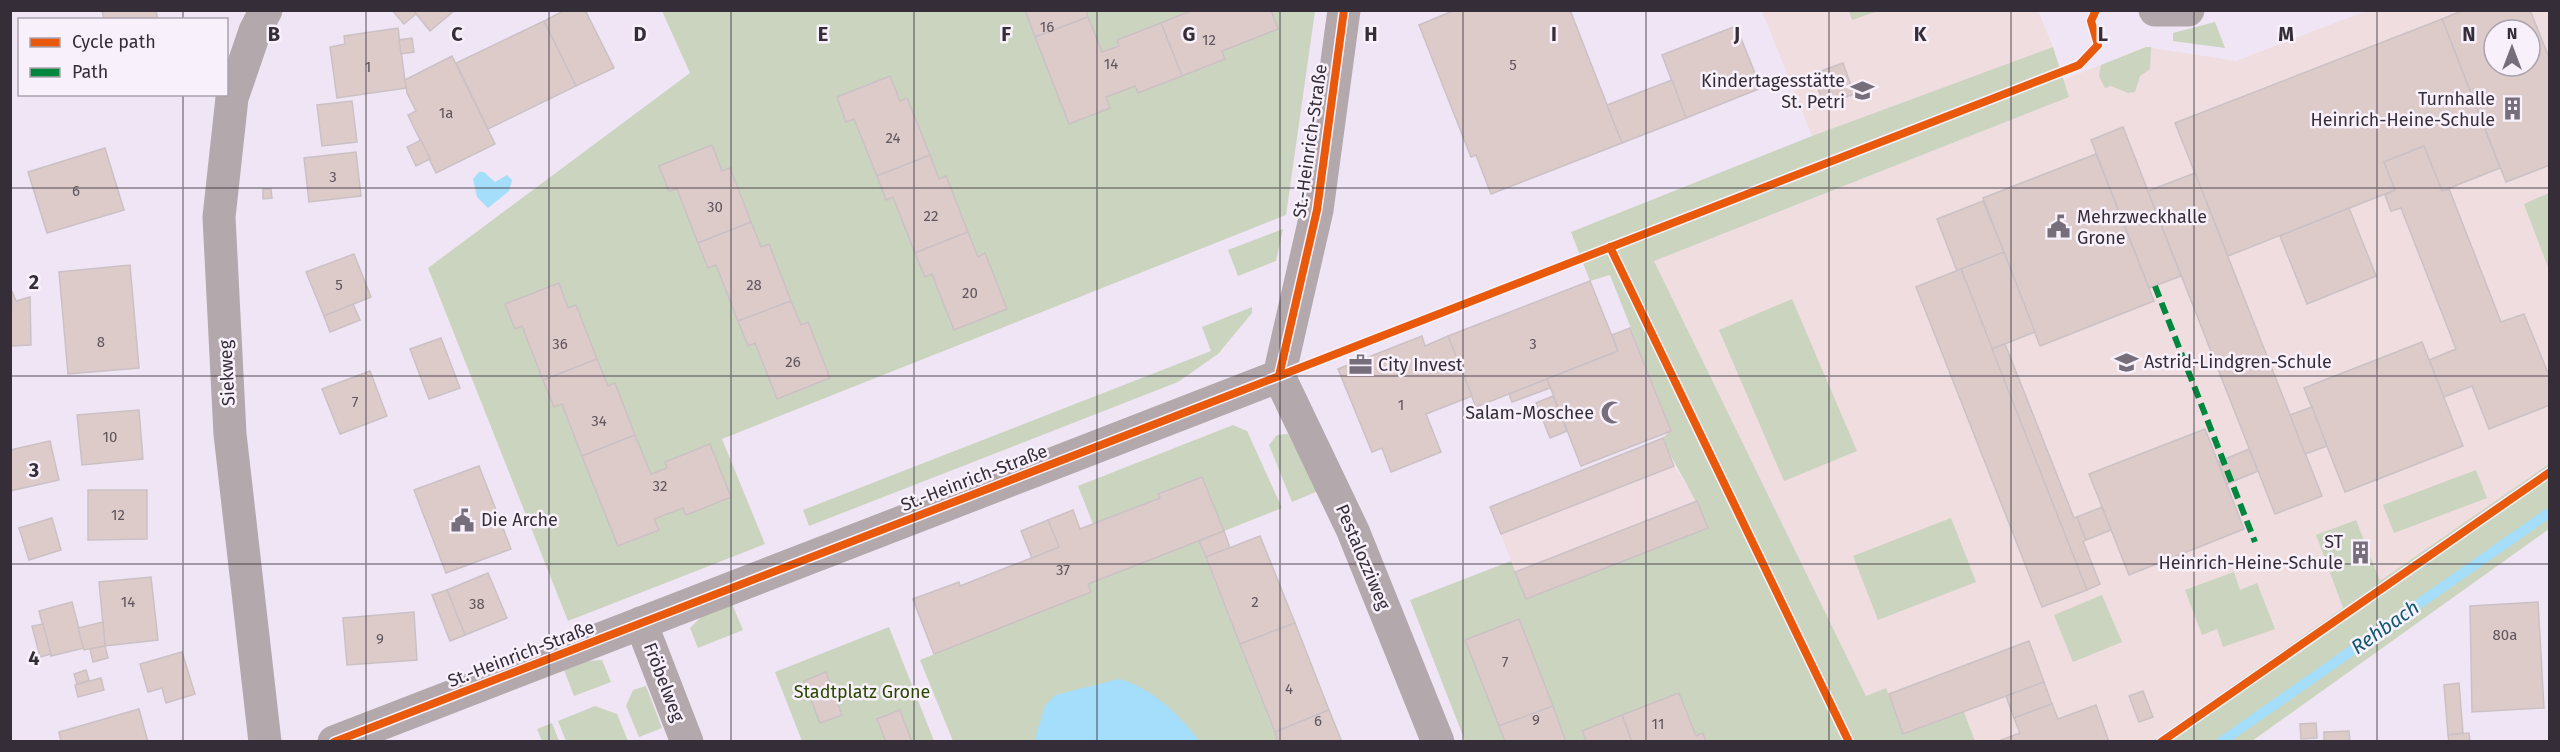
<svg xmlns="http://www.w3.org/2000/svg" width="2560" height="752" font-family="'Fira Sans',sans-serif">
<rect width="100%" height="100%" fill="#efe5f4"/>
<polygon fill="#f0dde1" points="1663,438 1674,466 1697,501 1708,528 1526,599 1490,507"/>
<g fill="#efdddf" fill-rule="evenodd">
<polygon points="1762,11 2038,11 2053,47 1812,136"/>
<path d="M2366,11H2549V464L2379,582L2316,535L2343,608L2151,741H1975L1964,712L1903,734L1886,688L1866,696L1654,261L2069,97L2063,80L2146,47L2236,61ZM2494,30H2530V66H2494Z"/>
</g>
<g fill="#cad4bf">
<polygon points="662,11 1315,11 1286,215 722,439 765,544 568,621 428,268 690,73"/>
<polygon points="1849,11 1878,11 1852,20"/>
<polygon points="2215,22 2225,48 2173,41 2173,33"/>
<path d="M2053,47L2069,97L1654,261L1866,696L1886,688L1904,734L1964,712L1975,741H1465L1410,600L1511,561L1527,599L1708,528C1696,496 1676,470 1663,438L1671,430L1610,275L1590,281L1571,232L1812,136Z"/>
<polygon points="2146,47 2151,47 2150,69 2140,76 2135,92 2128,93 2111,86 2105,88 2099,76 2101,65"/>
<polygon points="2549,193 2549,270 2524,204"/>
<polygon points="1283,229 1276,261 1238,276 1228,250"/>
<polygon points="1792,299 1857,451 1784,481 1719,330"/>
<polygon points="1252,307 1252,313 1218,354 1178,382 809,526 803,510 1211,351 1202,327"/>
<polygon points="1233,425 1247,431 1282,508 1224,531 1202,477 1159,493 1160,498 1093,524 1078,486"/>
<polygon points="1288,434 1318,491 1292,502 1269,445 1277,435"/>
<polygon points="2549,464 2549,529 2252,741 2151,742 2343,608 2316,535 2356,520 2380,581"/>
<polygon points="2476,470 2487,498 2394,533 2383,505"/>
<polygon points="1951,518 1976,582 1878,620 1853,556"/>
<polygon points="1199,541 1278,741 953,741 920,660 1090,592 1088,584"/>
<polygon points="2234,572 2240,590 2257,583 2275,629 2223,647 2217,629 2202,635 2185,590"/>
<polygon points="2102,595 2122,642 2073,662 2054,615"/>
<polygon points="732,604 743,630 698,648 690,628 702,616"/>
<polygon points="889,627 934,741 802,741 775,672"/>
<polygon points="602,660 611,682 574,696 564,670 586,661"/>
<polygon points="646,686 662,728 639,737 626,706 633,690"/>
<polygon points="595,706 617,714 628,741 566,741 558,721"/>
<polygon points="552,723 559,741 542,741 537,729"/>
</g>
<g fill="#a4defa">
<polygon points="479,172 484,172 495,182 507,175 512,180 509,191 488,208 477,197 473,179"/>
<path d="M1119,679C1151,687 1180,715 1199,741H1034L1045,706L1055,695Z"/>
</g>
<g fill="none" stroke-linecap="round" stroke-linejoin="round">
<polyline stroke="#a4defa" stroke-width="10" points="2221,742 2550,512"/>
</g>
<g fill="#ddcbca" stroke="#cbc1c5" stroke-width="1.5" fill-rule="evenodd">
<polygon points="102,10 156,10 158,20 104,20"/>
<polygon points="392,10 413,10 416,14 404,24"/>
<polygon points="413,10 455,10 430,31"/>
<polygon points="565,10 585,10 614,68 576,86 544,21"/>
<polygon points="1025,10 1086,10 1088,17 1035,37"/>
<polygon points="1271,10 1278,29 1222,51 1225,59 1182,76 1161,23 1193,10"/>
<polygon points="1455,10 1570,10 1622,143 1491,194 1476,155 1471,157 1419,25"/>
<path d="M2464,10H2530L2550,60V165L2506,182L2442,19ZM2494,30H2530V66H2494Z"/>
<polygon points="1088,17 1102,52 1119,46 1117,40 1161,23 1182,76 1138,93 1135,86 1106,97 1110,108 1069,124 1035,37"/>
<polygon points="2442,19 2500,168 2442,191 2424,146 2384,162 2395,190 2228,256 2175,123"/>
<polygon points="544,21 576,86 488,129 456,63"/>
<polygon points="1736,26 1761,88 1686,118 1662,55"/>
<polygon points="398,28 406,88 337,98 330,47 345,44 344,36"/>
<polygon points="412,38 414,52 401,54 399,40"/>
<polygon points="452,56 495,144 436,173 408,115 416,111 407,93 405,80"/>
<polygon points="1843,63 1854,94 1824,105 1813,74"/>
<polygon points="890,76 900,101 907,98 930,155 877,176 854,119 846,122 837,97"/>
<polygon points="1672,80 1686,118 1622,143 1607,105"/>
<polygon points="352,101 357,142 322,146 317,105"/>
<polygon points="2123,127 2181,276 2149,288 2091,140"/>
<polygon points="421,140 430,159 416,166 407,147"/>
<polygon points="712,145 722,171 730,168 751,222 698,243 677,189 669,191 659,166"/>
<polygon points="2424,146 2442,191 2449,189 2501,322 2524,314 2550,378 2550,405 2489,429 2472,386 2444,397 2429,360 2456,349 2401,208 2391,211 2385,195 2395,190 2384,162"/>
<polygon points="105,148 124,210 47,233 28,172"/>
<polygon points="356,152 361,196 309,202 304,158"/>
<polygon points="2096,154 2154,301 2040,346 1983,198"/>
<polygon points="930,155 939,179 946,176 968,232 915,253 893,197 886,200 877,176"/>
<polygon points="2195,173 2322,496 2275,514 2148,191"/>
<polygon points="263,189 271,189 272,198 263,199"/>
<polygon points="1983,201 2004,252 1957,271 1937,219"/>
<polygon points="2349,208 2376,276 2307,304 2280,236"/>
<polygon points="751,222 761,247 769,244 791,301 738,321 716,265 708,268 698,243"/>
<polygon points="968,232 978,257 985,253 1007,309 954,330 932,274 925,277 915,253"/>
<polygon points="2004,252 2035,332 1992,349 1961,269"/>
<polygon points="354,254 371,297 324,316 306,272"/>
<polygon points="130,265 139,368 68,374 59,272"/>
<polygon points="1961,269 2087,590 2042,607 1916,287"/>
<polygon points="1590,281 1618,351 1476,407 1448,336"/>
<polygon points="559,283 568,308 576,305 597,359 543,380 522,326 515,329 505,304"/>
<polygon points="12,291 16,301 30,297 31,345 10,346"/>
<polygon points="791,301 801,325 808,322 830,378 777,399 755,343 748,346 738,321"/>
<polygon points="353,304 360,320 330,332 324,316"/>
<polygon points="1630,328 1671,431 1581,466 1547,379 1618,351 1612,335"/>
<polygon points="1422,336 1425,346 1448,336 1472,396 1426,414 1441,452 1391,472 1382,448 1372,452 1338,369"/>
<polygon points="441,338 460,388 429,399 410,349"/>
<polygon points="2422,342 2463,446 2345,492 2304,388"/>
<polygon points="2005,344 2074,518 2077,517 2086,540 2083,541 2100,584 2087,590 1992,349"/>
<polygon points="597,359 608,386 615,383 635,435 582,456 562,404 554,407 543,380"/>
<polygon points="370,371 387,416 340,434 322,389"/>
<polygon points="1547,379 1550,388 1512,402 1509,394"/>
<polygon points="1553,396 1567,431 1550,438 1536,403"/>
<polygon points="2312,407 2327,446 2305,454 2290,415"/>
<polygon points="139,410 143,459 82,465 77,415"/>
<polygon points="2205,429 2244,529 2129,575 2089,474"/>
<polygon points="635,435 651,474 667,468 665,462 710,444 731,497 686,515 683,508 654,519 659,530 618,546 582,456"/>
<polygon points="1663,438 1674,466 1501,534 1490,507"/>
<polygon points="50,441 59,480 10,491 10,450"/>
<polygon points="2249,449 2258,471 2227,484 2218,462"/>
<polygon points="479,466 511,549 446,573 414,490"/>
<polygon points="1202,477 1224,531 1088,584 1091,592 934,654 913,599 959,582 960,586 1059,547 1048,520 1073,510 1080,529 1160,498 1158,494"/>
<polygon points="88,490 147,490 147,539 88,540"/>
<polygon points="1697,501 1708,528 1526,599 1515,572"/>
<polygon points="2102,507 2111,530 2086,540 2077,517"/>
<polygon points="52,518 61,550 29,560 19,528"/>
<polygon points="1048,520 1059,547 1032,558 1021,531"/>
<polygon points="1224,531 1230,548 1206,557 1199,541"/>
<polygon points="1260,536 1295,623 1240,644 1206,557"/>
<polygon points="2363,543 2369,558 2359,562 2353,547"/>
<polygon points="488,573 507,618 465,635 447,590"/>
<polygon points="151,577 158,640 105,646 99,582"/>
<polygon points="447,590 465,635 450,641 432,595"/>
<polygon points="72,602 84,648 51,656 39,611"/>
<polygon points="2538,602 2544,708 2472,712 2470,606"/>
<polygon points="414,612 417,660 347,665 343,618"/>
<polygon points="1519,619 1553,706 1499,726 1465,640"/>
<polygon points="103,622 105,646 84,650 78,628"/>
<polygon points="1295,623 1329,710 1275,732 1240,644"/>
<polygon points="43,624 51,654 40,657 32,626"/>
<polygon points="2029,641 2044,682 1903,734 1889,694"/>
<polygon points="105,646 108,658 93,662 90,649"/>
<polygon points="182,652 195,694 166,703 162,688 148,692 140,664"/>
<polygon points="86,670 89,680 77,684 74,674"/>
<polygon points="826,672 842,715 820,723 804,681"/>
<polygon points="101,678 104,690 78,697 75,685"/>
<polygon points="2044,682 2052,704 2014,718 2006,696"/>
<polygon points="2459,683 2463,733 2448,735 2444,685"/>
<polygon points="2143,691 2153,717 2139,722 2129,696"/>
<polygon points="1679,693 1696,736 1703,733 1706,742 1632,742 1622,715"/>
<polygon points="2052,704 2058,719 2096,705 2109,742 1996,742 2020,733 2014,718"/>
<polygon points="1553,706 1566,742 1505,742 1499,726"/>
<polygon points="139,709 148,742 61,742 59,732"/>
<polygon points="900,710 912,742 886,742 877,719"/>
<polygon points="1329,710 1342,742 1278,742 1275,732"/>
<polygon points="1622,715 1632,742 1580,742 1586,739 1582,731"/>
<polygon points="2316,723 2317,738 2301,739 2300,724"/>
<polygon points="2349,731 2350,742 2324,742 2324,732"/>
<polygon points="2469,733 2470,742 2449,742 2448,735"/>
</g>
<g fill="none" stroke-linecap="round" stroke-linejoin="round">
<g stroke="#b3a8ab" stroke-width="33">
<polyline points="2155,10 2188,10"/>
<polyline points="1279,376 1353,531 1438,742"/>
<polyline points="641,623 687,742"/>
<polyline points="265,742 230,434 219,217 232,98 255,31 266,10"/>
<polyline points="334,742 1279,376 1317,210 1344,10"/>
</g>
<polyline stroke="#00873e" stroke-width="6" stroke-dasharray="12 6" stroke-linecap="butt" points="2155,286 2255,542"/>
<defs>
<g id="cycleway">
<polyline points="1610,247 1849,742"/>
<polyline points="1279,376 2079,65 2098,45 2091,21 2096,10"/>
<polyline points="334,742 1279,376 1317,210 1344,10"/>
<polyline points="2161,742 2550,472"/>
</g>
</defs>
<use href="#cycleway" stroke="#f8f1fb" stroke-width="11"/>
<use href="#cycleway" stroke="#e8590c" stroke-width="8"/>
</g>
<path fill="none" stroke="#352e38" stroke-width="1.5" stroke-opacity="0.55" d="M183,10V20M366,10V742M549,10V742M731,10V742M914,10V742M1097,10V742M1280,10V742M1463,10V742M1646,10V742M1829,10V742M2011,10V742M2194,10V742M2377,10V742M183,94V742M10,188H2550M10,376H2550M10,564H2550"/>
<defs>
<symbol id="school-bare" viewBox="-9 -9 18 18"><path d="M0-5L7-2L0 1L-7-2ZM-4 1L0 2.5L4 1V4Q0 6-4 4Z" fill="#766e7a" stroke="#f8f1fb" stroke-width="2.5" paint-order="stroke"/></symbol>
<symbol id="building-bare" viewBox="-9 -9 18 18"><path d="M-4-6H4V6H1V3H-1V6H-4ZM-2.5-4.3h1.7v1.8h-1.7ZM.8-4.3h1.7v1.8H.8ZM-2.5-1h1.7V.8h-1.7ZM.8-1h1.7V.8H.8Z" fill="#766e7a" stroke="#f8f1fb" stroke-width="2.5" paint-order="stroke"/></symbol>
<symbol id="civic-bare" viewBox="-9 -9 18 18"><path d="M-.6-6.5H3V-4.5H.6V-3L4-1V1h2V6H-6V1h2V-1L-.6-3ZM-1.2 2.5V6h2.4V2.5Z" fill="#766e7a" stroke="#f8f1fb" stroke-width="2.5" paint-order="stroke"/></symbol>
<symbol id="office-bare" viewBox="-9 -9 18 18"><path d="M-6-3h4V-5.5h4V-3h4V5H-6ZM-1-4.5V-3h2v-1.5ZM-6 0V1H6V0Z" fill="#766e7a" stroke="#f8f1fb" stroke-width="2.5" paint-order="stroke"/></symbol>
<symbol id="mosque-bare" viewBox="-9 -9 18 18"><path d="M3.5-4.9A6 6 0 1 0 3.5 4.9A5 5 0 1 1 3.5-4.9Z" fill="#766e7a" stroke="#f8f1fb" stroke-width="2.5" paint-order="stroke"/></symbol>
</defs>
<g fill-rule="evenodd">
<use href="#school-bare" x="1846" y="74" width="33" height="33"/>
<use href="#building-bare" x="2496" y="92" width="33" height="33"/>
<use href="#civic-bare" x="2042" y="210" width="33" height="33"/>
<use href="#school-bare" x="2110" y="346" width="33" height="33"/>
<use href="#office-bare" x="1344" y="348" width="33" height="33"/>
<use href="#mosque-bare" x="1596" y="396" width="33" height="33"/>
<use href="#civic-bare" x="446" y="504" width="33" height="33"/>
<use href="#building-bare" x="2344" y="536" width="33" height="33"/>
</g>
<g text-anchor="middle" dominant-baseline="central" stroke-width="5" stroke-linejoin="round" paint-order="stroke">
<g font-size="15" fill="#5f555c">
<text x="1047" y="27">16</text>
<text x="1209" y="40">12</text>
<text x="1111" y="64">14</text>
<text x="1513" y="65">5</text>
<text x="368" y="67">1</text>
<text x="446" y="113">1a</text>
<text x="893" y="138">24</text>
<text x="333" y="177">3</text>
<text x="76" y="191">6</text>
<text x="715" y="207">30</text>
<text x="931" y="216">22</text>
<text x="339" y="285">5</text>
<text x="754" y="285">28</text>
<text x="970" y="293">20</text>
<text x="101" y="342">8</text>
<text x="560" y="344">36</text>
<text x="1533" y="344">3</text>
<text x="793" y="362">26</text>
<text x="355" y="402">7</text>
<text x="1401" y="405">1</text>
<text x="599" y="421">34</text>
<text x="110" y="437">10</text>
<text x="660" y="486">32</text>
<text x="118" y="515">12</text>
<text x="1063" y="570">37</text>
<text x="128" y="602">14</text>
<text x="1255" y="602">2</text>
<text x="477" y="604">38</text>
<text x="2505" y="635">80a</text>
<text x="380" y="639">9</text>
<text x="1505" y="662">7</text>
<text x="1289" y="689">4</text>
<text x="1536" y="720">9</text>
<text x="1318" y="721">6</text>
<text x="1658" y="724">11</text>
</g>
<g font-size="18" fill="#352e38" stroke="#f8f1fb" text-anchor="end">
<text x="1845" y="81">Kindertagesstätte<tspan x="1845" dy="21">St. Petri</tspan></text>
<text x="2495" y="99">Turnhalle<tspan x="2495" dy="21">Heinrich-Heine-Schule</tspan></text>
<text x="2077" y="217" text-anchor="start">Mehrzweckhalle<tspan x="2077" dy="21">Grone</tspan></text>
<text x="2144" y="362" text-anchor="start">Astrid-Lindgren-Schule</text>
<text x="1378" y="365" text-anchor="start">City Invest</text>
<text x="1594" y="413">Salam-Moschee</text>
<text x="481" y="520" text-anchor="start">Die Arche</text>
<text x="2343" y="542">ST<tspan x="2343" dy="21">Heinrich-Heine-Schule</tspan></text>
</g>
<g font-size="18" fill="#352e38" stroke="#f8f1fb">
<text transform="translate(1310 141) rotate(-82)">St.-Heinrich-Straße</text>
<text transform="translate(227 373) rotate(-93)">Siekweg</text>
<text transform="translate(974 478) rotate(-21)">St.-Heinrich-Straße</text>
<text transform="translate(1363 557) rotate(67)">Pestalozziweg</text>
<text transform="translate(521 654) rotate(-21)">St.-Heinrich-Straße</text>
<text transform="translate(664 682) rotate(69)">Fröbelweg</text>
</g>
<g font-size="18" fill="#2b4800" stroke="#f8f1fb">
<text x="862" y="692">Stadtplatz Grone</text>
</g>
<g font-size="20" font-style="italic" fill="#0f586f" stroke="#f8f1fb">
<text transform="translate(2385 627) rotate(-35)">Rehbach</text>
</g>
</g>
<g font-size="20" text-anchor="middle" font-weight="bold" fill="#352e38" stroke="#f8f1fb" stroke-width="5" stroke-linejoin="round" paint-order="stroke">
<text x="274" y="41">B</text>
<text x="457" y="41">C</text>
<text x="640" y="41">D</text>
<text x="823" y="41">E</text>
<text x="1006" y="41">F</text>
<text x="1189" y="41">G</text>
<text x="1371" y="41">H</text>
<text x="1554" y="41">I</text>
<text x="1737" y="41">J</text>
<text x="1920" y="41">K</text>
<text x="2103" y="41">L</text>
<text x="2286" y="41">M</text>
<text x="2469" y="41">N</text>
<text x="34" y="289">2</text>
<text x="34" y="477">3</text>
<text x="34" y="665">4</text>
</g>
<rect width="2560" height="752" fill="none" stroke="#352e38" stroke-width="24"/>
<rect x="18" y="18" width="210" height="78" fill="#f8f1fb" stroke="#aaa3ad" stroke-width="1.5"/>
<rect x="30" y="38" width="30" height="9" fill="#e8590c" stroke="#aaa3ad" stroke-width="1.5"/>
<text x="72" y="48" font-size="18" fill="#352e38">Cycle path</text>
<rect x="30" y="68" width="30" height="9" fill="#00873e" stroke="#aaa3ad" stroke-width="1.5"/>
<text x="72" y="78" font-size="18" fill="#352e38">Path</text>
<g transform="translate(2512 48)"><circle r="28" fill="#f8f1fb" stroke="#aaa3ad" stroke-width="1.5"/>
<path d="M0-4.5L10 22L0 15L-10 22Z" fill="#766e7a"/>
<text y="-9" font-size="16" font-weight="bold" text-anchor="middle" fill="#352e38">N</text>
</g>
</svg>
